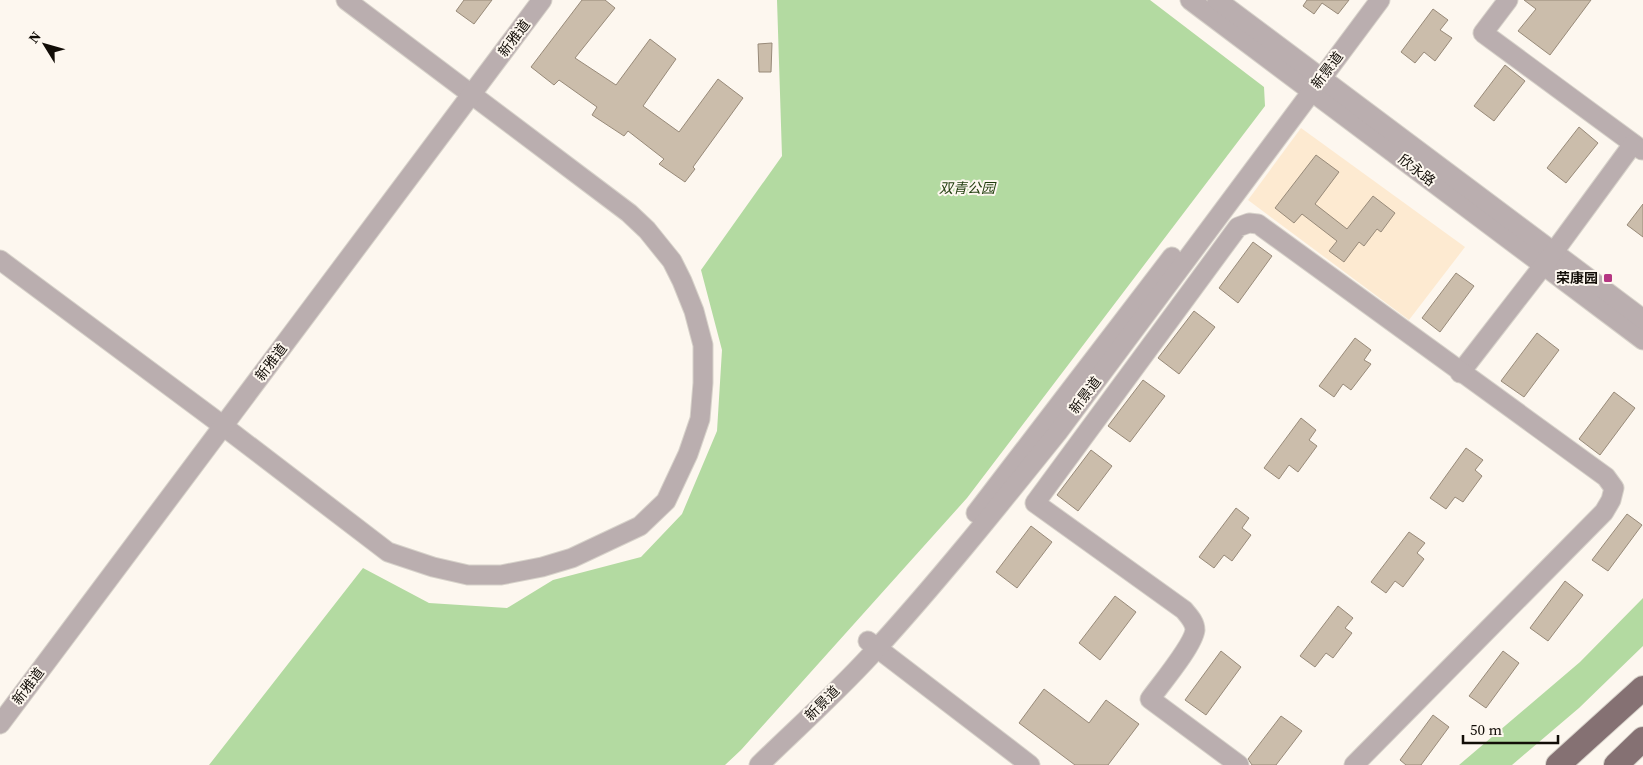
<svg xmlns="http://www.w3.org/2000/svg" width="1643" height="765" font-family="'Source Serif 4','Noto Sans SC',serif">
<rect width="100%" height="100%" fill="#fdf7ef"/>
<polygon fill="#fdead1" points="1301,128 1465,247 1409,320 1248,200"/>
<g fill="#b3daa1">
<polygon points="777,0 1150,0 1264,87 1265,106 967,498 741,750 725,765 209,765 363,568 429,603 507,608 553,580 641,557 682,514 717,431 722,350 701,270 782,156"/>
<polygon points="1643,598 1643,646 1579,708 1512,765 1459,765 1580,662"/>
</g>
<g fill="#cbbdab" stroke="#988a79">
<polygon points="464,0 492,0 474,24 456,11"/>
<polygon points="582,0 605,0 615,8 575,58 616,85 650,39 676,59 643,106 679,132 718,79 743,98 693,167 695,169 685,182 659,164 664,159 628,131 624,136 592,115 597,107 559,80 554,85 531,67"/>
<polygon points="1307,0 1349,0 1338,14 1322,3 1314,14 1303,6"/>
<polygon points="1524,0 1591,0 1550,55 1518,31 1536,9"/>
<polygon points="1433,9 1448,20 1440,30 1452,38 1435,61 1424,52 1415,63 1401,52"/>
<polygon points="772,43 771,72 759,72 758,44"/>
<polygon points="1505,65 1525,81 1494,121 1474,106"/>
<polygon points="1579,127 1598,143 1566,183 1547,168"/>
<polygon points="1316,155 1339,172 1315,204 1347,229 1373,196 1395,213 1381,232 1377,229 1364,246 1359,242 1344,262 1329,251 1337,241 1302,214 1294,223 1275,208"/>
<polygon points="1643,204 1643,237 1627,225"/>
<polygon points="1253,242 1272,256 1238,303 1219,288"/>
<polygon points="1456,273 1474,286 1440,332 1422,318"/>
<polygon points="1194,311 1215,327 1179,374 1158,358"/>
<polygon points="1537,333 1559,350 1524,397 1501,381"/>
<polygon points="1355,338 1371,350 1364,360 1371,364 1351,390 1343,384 1334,397 1319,386"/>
<polygon points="1143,380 1165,396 1130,442 1108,426"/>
<polygon points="1614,392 1635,408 1600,455 1579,439"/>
<polygon points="1301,418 1316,430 1309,440 1317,446 1298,472 1289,465 1279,479 1264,468"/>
<polygon points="1466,448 1483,460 1475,470 1482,476 1463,502 1455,497 1446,509 1430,498"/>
<polygon points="1091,450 1112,466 1078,511 1057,495"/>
<polygon points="1236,508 1249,518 1242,528 1251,535 1232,561 1224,555 1214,568 1199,557"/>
<polygon points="1627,514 1642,525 1608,571 1592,560"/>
<polygon points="1031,526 1052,542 1017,588 996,572"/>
<polygon points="1409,532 1425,543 1417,553 1424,559 1403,587 1395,581 1386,593 1371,582"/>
<polygon points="1565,581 1583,595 1548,641 1530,628"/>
<polygon points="1115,596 1136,612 1100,660 1079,643"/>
<polygon points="1338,606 1353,618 1345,628 1352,633 1333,658 1326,653 1315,667 1300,656"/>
<polygon points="1221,651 1241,667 1206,715 1185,700"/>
<polygon points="1503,651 1519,663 1486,708 1469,696"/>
<polygon points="1044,689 1089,723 1106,700 1139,724 1108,765 1075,765 1019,723"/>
<polygon points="1433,715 1449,727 1421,765 1406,765 1400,760"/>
<polygon points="1281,716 1302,731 1276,765 1252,765 1248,759"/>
</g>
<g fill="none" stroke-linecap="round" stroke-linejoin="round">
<defs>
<g id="minor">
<polyline points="1190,0 1643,340"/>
<polyline points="1217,0 1643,319"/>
<polyline points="1508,0 1483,33 1642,150"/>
<polyline points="0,260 214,419 388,552 433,567 468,575 501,575 542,567 572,558 640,526 666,501 688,454 700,419 703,383 703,345 694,311 682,281 672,261 647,230 629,213 346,0"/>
<polyline points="1460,373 1553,253 1633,144"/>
<polyline points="976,513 1172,257"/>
<polyline points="868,641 1030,765"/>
<polyline points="0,724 542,0"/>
<path d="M759,765C796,729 835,694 870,656C936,584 997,508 1058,432L1380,0"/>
<path d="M1239,765L1150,699C1160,685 1193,646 1195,630C1195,622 1189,616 1184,610L1035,503L1238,227L1249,223L1258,224L1606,477L1614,488L1611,500L1604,512L1354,765"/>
</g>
<g id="major">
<polyline points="1558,765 1643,688"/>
<polyline points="1616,765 1643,739"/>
</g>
</defs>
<use href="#minor" stroke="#d7d2ca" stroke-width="21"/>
<use href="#major" stroke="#d7d2ca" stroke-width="26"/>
<use href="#minor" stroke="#baaeaf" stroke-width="19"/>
<use href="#major" stroke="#857173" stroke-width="24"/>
</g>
<rect fill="#b53682" stroke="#fdf7ef" stroke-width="2" x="1603" y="273" width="10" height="10" rx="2.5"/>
<g text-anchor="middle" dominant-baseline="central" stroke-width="4" stroke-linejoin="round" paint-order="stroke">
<g font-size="14" fill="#120d07" stroke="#fdf7ef">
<text transform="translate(514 38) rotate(-53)">新雅道</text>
<text transform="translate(1327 70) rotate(-53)">新景道</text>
<text transform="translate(1417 170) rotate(37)">欣永路</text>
<text transform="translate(271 362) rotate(-53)">新雅道</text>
<text transform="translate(1085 395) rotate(-53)">新景道</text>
<text transform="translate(28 686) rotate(-53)">新雅道</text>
<text transform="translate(822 703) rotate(-45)">新景道</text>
</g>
<g font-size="14" font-style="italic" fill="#1e3b0b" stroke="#fdf7ef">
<text x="967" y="188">双青公园</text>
</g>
<g font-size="14" font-weight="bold" fill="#120d07" stroke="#fdf7ef" text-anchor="end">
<text x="1598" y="278">荣康园</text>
</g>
</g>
<g transform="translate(45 45) rotate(307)" stroke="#fdf7ef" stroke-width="4" paint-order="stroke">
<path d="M0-4L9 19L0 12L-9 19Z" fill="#120d07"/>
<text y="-8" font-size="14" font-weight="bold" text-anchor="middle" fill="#120d07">N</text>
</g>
<path d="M1463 735v8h95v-8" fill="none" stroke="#120d07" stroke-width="2.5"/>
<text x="1470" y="735" font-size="15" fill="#120d07" stroke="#fdf7ef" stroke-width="4" paint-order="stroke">50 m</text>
</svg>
